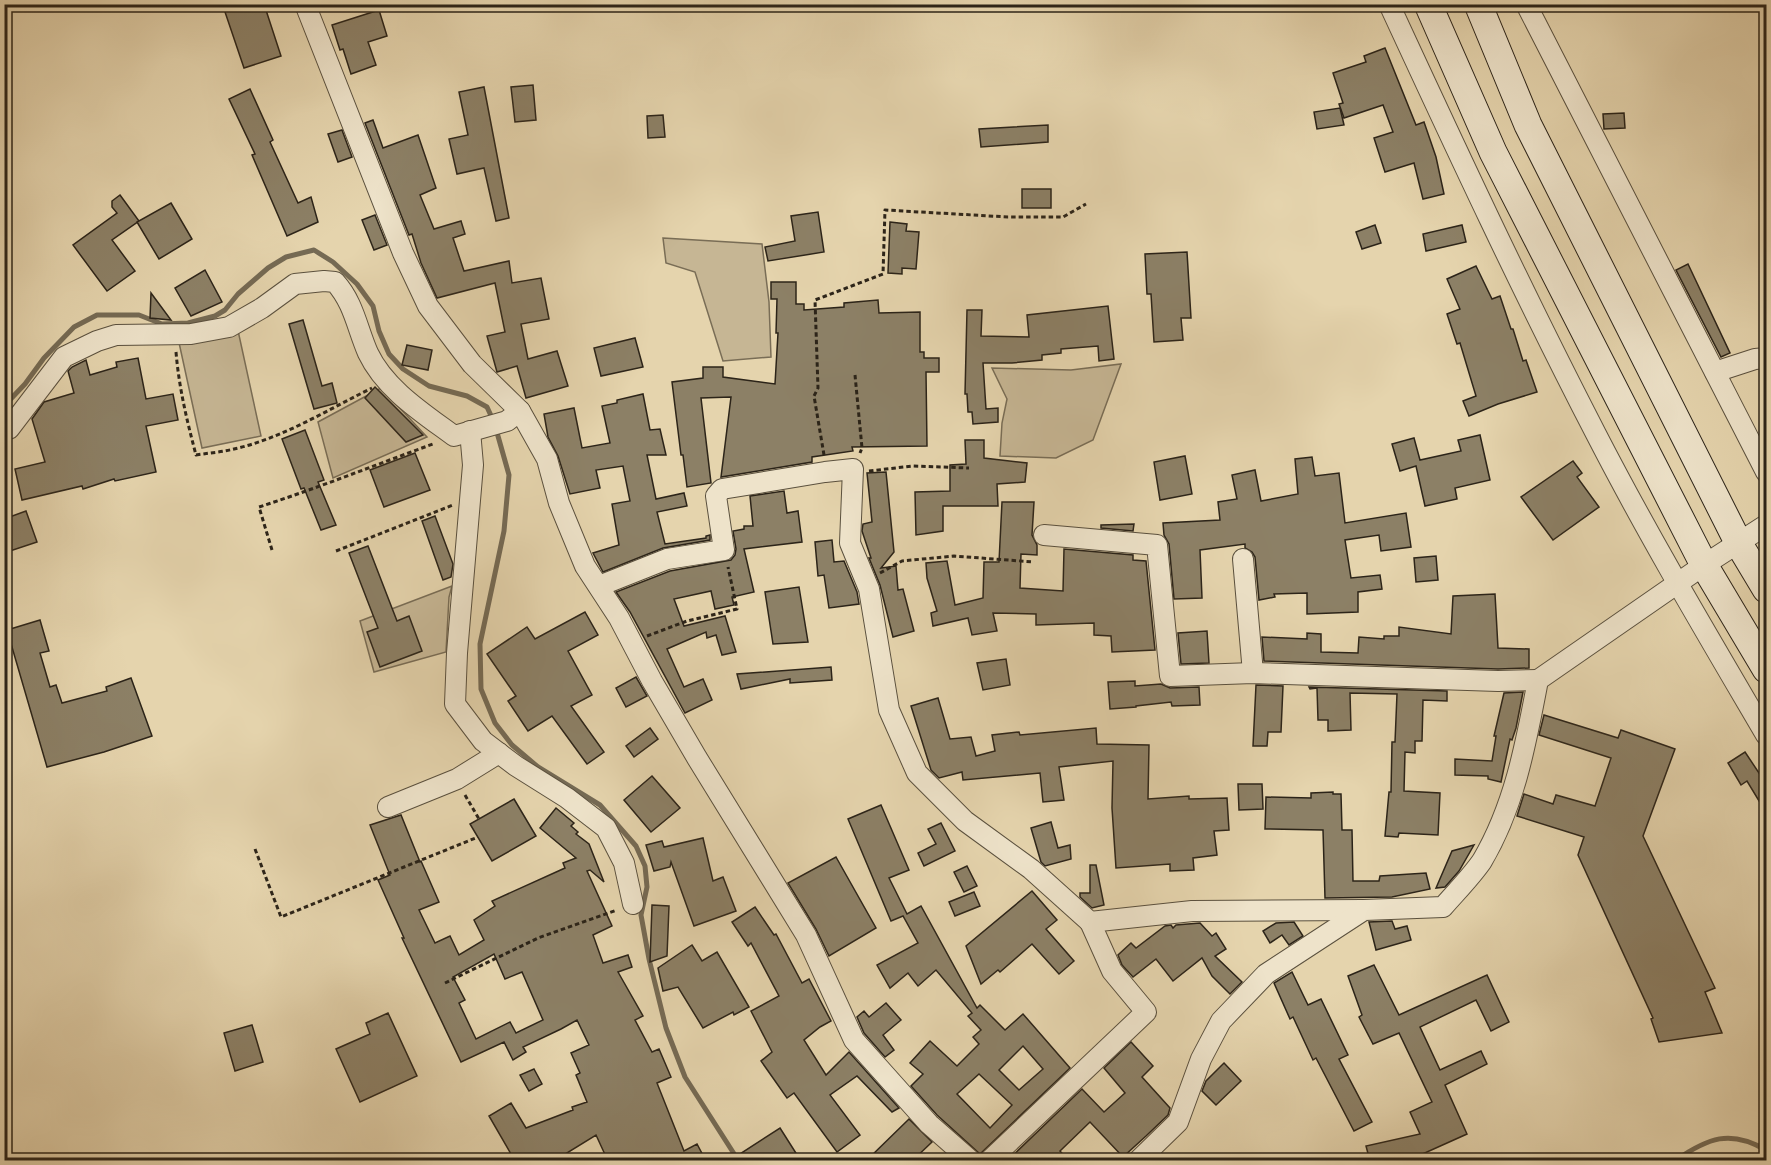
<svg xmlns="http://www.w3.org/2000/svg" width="1771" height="1165" font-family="'Sorts Mill Goudy',serif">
<rect width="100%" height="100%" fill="#e5d4ad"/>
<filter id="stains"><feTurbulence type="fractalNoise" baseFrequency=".00333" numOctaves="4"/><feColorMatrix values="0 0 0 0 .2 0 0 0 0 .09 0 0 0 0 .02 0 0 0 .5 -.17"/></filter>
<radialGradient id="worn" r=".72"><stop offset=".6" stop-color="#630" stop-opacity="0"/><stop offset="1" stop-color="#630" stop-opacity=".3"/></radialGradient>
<g fill="#c6b694" stroke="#796d56" stroke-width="1.5">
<polygon points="663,238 762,244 769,302 771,357 723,361 695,272 666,263"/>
<polygon points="237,326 261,436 202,448 178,338"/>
<polygon points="1121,364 1093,440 1056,458 1000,456 1002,423 1007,399 992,368 1071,370"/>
<polygon points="381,388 427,437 333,478 318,422"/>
<polygon points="452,586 449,597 446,652 374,672 360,621"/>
</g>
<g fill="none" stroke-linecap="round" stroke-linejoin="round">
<g stroke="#756a54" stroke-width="5">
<polyline points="4,406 25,384 44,358 74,327 97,315 139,315 162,324 188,323 215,316 225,310 238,294 268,268 286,257 314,250 333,262 357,284 373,306 379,331 389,354 403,369 429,386 467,396 487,407 493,420"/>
<polyline points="496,429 509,475 504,531 480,644 481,689 495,723 512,745 538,767 600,805 636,846 645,866 647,887 641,915 649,959 666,1028 685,1077 738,1160"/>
<path d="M1676,1160C1708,1138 1730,1129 1766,1150"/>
</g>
</g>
<g fill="#8c8066" stroke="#2c2419" stroke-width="1.5" fill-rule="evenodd">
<polygon points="238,4 264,4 281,56 244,68 224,9"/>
<polygon points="379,10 387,36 368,42 376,65 351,74 343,49 340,50 332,25"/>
<polygon points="1385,48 1416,125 1424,122 1436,157 1444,194 1423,199 1414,163 1385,172 1374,138 1393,132 1383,105 1344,118 1339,104 1343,103 1333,73 1366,62 1364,56"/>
<polygon points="533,85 536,120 515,122 511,87"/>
<polygon points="484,87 509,218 496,221 484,168 457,174 449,139 468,135 459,92"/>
<polygon points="250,89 273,140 270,142 298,203 311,197 318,222 287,236 252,155 255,154 229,99"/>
<polygon points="1340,108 1344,125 1317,129 1314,112"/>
<polygon points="1624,113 1625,128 1604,129 1603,114"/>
<polygon points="663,115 665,137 648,138 647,116"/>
<polygon points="373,120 383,148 418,135 436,188 420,195 434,229 461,221 465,234 453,238 464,271 509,261 512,283 541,278 549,319 521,324 528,359 557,351 568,386 526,398 517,366 497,372 487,336 505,332 495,283 437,298 421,263 412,234 409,235 365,123"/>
<polygon points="1048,125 1048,142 981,147 979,129"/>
<polygon points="342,130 352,157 338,162 328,134"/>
<rect x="1022" y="189" width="29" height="19"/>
<polygon points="120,195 139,221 112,240 135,271 107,291 73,245 117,213 112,207 112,201"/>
<polygon points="171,203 192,239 159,259 137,222"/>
<polygon points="818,212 824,252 768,261 765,247 795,241 791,216"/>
<polygon points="375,215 387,245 374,250 362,220"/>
<polygon points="890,222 907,224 906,231 919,232 916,269 902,268 902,274 888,273"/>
<polygon points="1375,225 1381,243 1362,249 1356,232"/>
<polygon points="1462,225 1466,242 1426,251 1423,234"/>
<polygon points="1187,252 1191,318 1181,318 1183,340 1154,342 1151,294 1147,294 1145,254"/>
<polygon points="1688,264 1730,353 1721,357 1676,270"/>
<polygon points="1476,266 1492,299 1500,296 1511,329 1513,329 1523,361 1526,360 1537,392 1498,404 1469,416 1463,401 1476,396 1460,343 1457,344 1447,314 1460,309 1447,279"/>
<polygon points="205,270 222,302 191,316 175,288"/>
<polygon points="771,282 796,282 796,304 804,304 804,310 844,307 844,303 878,300 879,313 920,312 920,352 924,352 924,358 939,358 939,372 926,372 927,446 852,447 853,451 812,457 812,462 721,477 731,397 701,398 711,483 687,487 683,455 681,455 672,382 703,378 703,367 723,367 723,377 775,384 778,333 776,333 777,299 771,299"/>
<polygon points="151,293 171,320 150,318"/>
<polygon points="1108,306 1114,359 1099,361 1098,346 1061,349 1061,353 1042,355 1042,360 1012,363 983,363 986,409 998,408 998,422 973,424 972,412 968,412 967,394 965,394 967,310 982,310 981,336 1029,337 1027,315"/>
<polygon points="303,320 322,386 332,383 337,403 314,409 289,324"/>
<polygon points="635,338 643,367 601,376 594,348"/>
<polygon points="407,345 432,350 428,370 402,365"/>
<polygon points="138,358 146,399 173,394 178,420 146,426 156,472 115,481 114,479 83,489 82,486 22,500 15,469 45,462 32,419 44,402 74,393 68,371 72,367 86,360 90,375 117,367 116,362"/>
<polygon points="375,387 423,435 406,442 365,398"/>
<polygon points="643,394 650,430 660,429 666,455 647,455 656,499 684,493 687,506 657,512 665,544 706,538 706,536 710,535 710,540 663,548 603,572 593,553 619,545 612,504 630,501 623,466 596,470 600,488 570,494 558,456 548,437 544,414 574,408 582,448 610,443 602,406 617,403 617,400"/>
<polygon points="305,430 324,480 318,482 336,525 321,530 304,488 301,489 282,439"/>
<polygon points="1480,435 1490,480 1455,488 1457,499 1425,506 1416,466 1400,471 1392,444 1414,438 1420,460 1461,451 1458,440"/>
<polygon points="965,440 984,440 984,458 1027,463 1025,482 997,484 998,506 943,506 943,531 916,535 915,492 950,491 950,465 966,464"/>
<polygon points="415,453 430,490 384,507 370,470"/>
<polygon points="1185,456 1192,494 1160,500 1154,462"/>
<polygon points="1312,457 1315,476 1339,473 1345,523 1406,513 1411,547 1381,551 1379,535 1345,540 1351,578 1380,575 1382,589 1358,592 1358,612 1307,614 1307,593 1274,594 1275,597 1259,600 1255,557 1252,552 1245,548 1245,544 1200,550 1202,598 1174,599 1169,544 1164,535 1163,523 1220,520 1218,502 1237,499 1232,475 1255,470 1261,501 1298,494 1295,459"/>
<polygon points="1573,461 1582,473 1577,477 1599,507 1553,540 1521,497"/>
<polygon points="886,472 894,552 881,568 896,566 898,590 903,589 914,631 893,637 880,585 869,558 871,558 862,531 863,524 872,522 867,473"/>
<polygon points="784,491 787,513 798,511 802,542 744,549 754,592 732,597 734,605 715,609 711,591 674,599 684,626 725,616 736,652 722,655 716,635 707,638 706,632 667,649 684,687 703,679 712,700 685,713 630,612 616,592 670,571 731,560 735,555 736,549 733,531 744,529 744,526 753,526 750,496"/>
<polygon points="1002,502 1034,502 1032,535 1037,545 1037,555 1021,554 1020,588 1063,591 1064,549 1133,555 1133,560 1146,561 1155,650 1112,652 1111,636 1094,635 1094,623 1036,625 1036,614 993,613 997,631 972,635 968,618 933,626 931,613 937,611 927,578 926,563 947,561 955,605 983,598 984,562 999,562"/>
<polygon points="26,511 37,542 4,553 4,519"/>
<polygon points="435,516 453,564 451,577 443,580 422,521"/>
<polygon points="1134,524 1133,531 1101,528 1101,525"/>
<polygon points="832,540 834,562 844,561 857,592 859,604 829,608 824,575 818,576 815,542"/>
<polygon points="368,546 397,621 409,616 422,651 380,667 367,632 378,628 349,553"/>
<polygon points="1436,556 1438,580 1416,582 1414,558"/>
<polygon points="799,587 808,642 773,644 765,592"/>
<polygon points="1495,594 1498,648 1529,649 1529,668 1498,669 1264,661 1262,637 1307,639 1307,633 1321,634 1321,652 1358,653 1359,637 1384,639 1384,636 1399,636 1399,627 1451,634 1453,596"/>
<polygon points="585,612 598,635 568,651 592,695 571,706 604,752 587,764 552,716 528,731 508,701 516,696 487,654 527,627 535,639"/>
<polygon points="40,620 49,651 40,653 50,687 56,685 62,703 107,691 106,687 131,678 152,736 104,752 47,767 7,630"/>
<polygon points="1207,631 1209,663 1181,664 1178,633"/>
<polygon points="1006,659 1010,685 983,690 977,663"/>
<polygon points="831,667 832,680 790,683 790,679 741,689 737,674"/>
<polygon points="636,677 647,696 626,707 616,688"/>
<polygon points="1135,681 1135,686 1161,684 1170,688 1199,687 1200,705 1172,706 1171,702 1136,706 1136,707 1110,709 1108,682"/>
<polygon points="1256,685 1283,686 1281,732 1268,732 1267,746 1253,746"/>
<polygon points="1309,687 1447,691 1447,701 1423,700 1422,741 1415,741 1415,753 1405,752 1404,791 1440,793 1438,835 1399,833 1398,837 1385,836 1389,792 1391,792 1392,742 1395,742 1397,694 1350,693 1351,730 1328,731 1328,720 1318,720 1317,688 1310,689"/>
<polygon points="1523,692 1516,728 1512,740 1510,739 1501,782 1488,779 1488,776 1455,775 1455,759 1492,761 1496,736 1494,736 1504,693"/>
<polygon points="938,698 950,739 971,737 976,756 995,751 992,735 1019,732 1020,735 1096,728 1097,744 1149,745 1148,799 1189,796 1189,799 1227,798 1229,830 1214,831 1217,855 1193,858 1194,870 1170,871 1170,864 1116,868 1112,808 1113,761 1059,767 1064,800 1043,802 1040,773 963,780 962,772 939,778 931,770 911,706"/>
<polygon points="1544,715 1618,738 1621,730 1675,749 1643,836 1715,988 1705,992 1722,1033 1659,1042 1651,1019 1653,1018 1578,855 1584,837 1517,816 1524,794 1553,804 1556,795 1595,806 1611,758 1539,735"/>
<polygon points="650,728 658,739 634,757 626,746"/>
<polygon points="1745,752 1767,785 1767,814 1747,781 1741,785 1728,763"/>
<polygon points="652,776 680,808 651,832 624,800"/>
<polygon points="1238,784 1262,784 1263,809 1239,810"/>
<polygon points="1333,792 1333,794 1341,794 1342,830 1352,830 1353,881 1379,881 1380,876 1426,873 1430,889 1392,897 1325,898 1323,830 1265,829 1266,797 1311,798 1311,793"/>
<polygon points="514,799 536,836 492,861 470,824"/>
<path d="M881,805L909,870L889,878L907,914L921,906L977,1008L980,1005L1005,1030L1023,1014L1070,1068L980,1154L937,1115L911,1086L923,1074L910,1063L930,1041L957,1066L979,1044L973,1037L981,1030L968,1016L972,1013L936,970L918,986L908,973L890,988L877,965L918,943L903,916L891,921L848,819ZM1023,1046L1043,1069L1019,1090L999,1070ZM979,1074L1012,1105L990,1128L957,1094Z"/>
<path d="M556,808L574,823L571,826L578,832L576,834L589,844L604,882L590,870L587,871L612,926L593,935L603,963L628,955L632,967L618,972L643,1016L635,1020L652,1052L659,1049L671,1077L657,1083L684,1151L697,1144L706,1161H608L596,1135L554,1161H515L489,1116L511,1103L526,1128L573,1110L572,1107L587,1102L576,1075L580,1073L571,1053L589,1045L577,1020L561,1029L523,1047L526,1052L513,1060L504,1042L461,1062L402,938H404L378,880L390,875L370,825L401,815L420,862L421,861L439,902L419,910L435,943L450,936L459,955L484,940L474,920L495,906L492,901L565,868L563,863L576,858L540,828ZM494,954L505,979L522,972L543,1020L516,1033L510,1022L476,1039L459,1003L465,1000L453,977Z"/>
<polygon points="1051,822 1058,848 1070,845 1071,859 1045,866 1041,862 1031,828"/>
<polygon points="941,823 955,851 924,866 918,853 936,844 928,829"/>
<polygon points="703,838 713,881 723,877 736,911 694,926 671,862 670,867 654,871 646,845 662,841 664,847"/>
<polygon points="1474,845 1459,871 1445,887 1436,888 1452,851"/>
<polygon points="836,857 876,928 829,956 816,929 788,883"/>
<polygon points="1090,865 1096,865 1104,905 1092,908 1080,897 1080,893 1090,893"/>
<polygon points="967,866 977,886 964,892 954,872"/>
<polygon points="1032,891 1057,920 1046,929 1074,961 1059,974 1032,944 1000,972 998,970 981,984 966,946"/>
<polygon points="974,892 980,906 955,916 949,902"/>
<polygon points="652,905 669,906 667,956 650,962"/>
<polygon points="755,907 774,935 776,934 802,983 809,979 831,1021 820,1027 804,1040 826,1075 849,1052 899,1108 892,1112 857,1076 830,1095 860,1135 837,1152 794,1093 787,1098 761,1061 772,1052 751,1011 779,996 751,943 748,946 732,922"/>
<polygon points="1392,921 1395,929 1407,926 1411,940 1376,950 1369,922"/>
<polygon points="1294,922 1303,936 1289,945 1282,935 1270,943 1263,931 1276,923"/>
<polygon points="1200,923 1212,936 1216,933 1226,949 1215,956 1242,982 1230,994 1212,976 1202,958 1173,981 1156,959 1133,977 1122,965 1118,955 1131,943 1136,948 1165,926 1171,925 1173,928 1176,925"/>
<polygon points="692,945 702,961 717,952 749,1007 734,1015 733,1012 703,1028 678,987 663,991 658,968"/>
<polygon points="1374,965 1399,1015 1487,975 1509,1022 1491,1031 1476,1000 1420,1027 1440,1070 1481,1051 1487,1064 1445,1085 1467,1134 1407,1161 1370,1161 1366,1146 1420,1134 1410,1112 1432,1102 1399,1033 1373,1044 1359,1017 1362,1015 1348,976"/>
<polygon points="1292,972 1308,1005 1321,999 1348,1055 1339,1059 1372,1122 1354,1131 1316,1058 1313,1060 1293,1017 1290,1019 1274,983"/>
<polygon points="886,1003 901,1020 883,1035 894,1050 885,1057 864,1033 857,1017 864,1011 869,1017"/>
<polygon points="388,1013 417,1076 360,1102 336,1049 370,1034 366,1023"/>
<polygon points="252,1025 263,1062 235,1071 224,1033"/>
<polygon points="1131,1042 1153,1066 1142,1077 1170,1108 1168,1115 1146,1136 1123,1157 1090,1122 1060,1151 1069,1161 1007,1161 1082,1089 1104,1112 1125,1093 1104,1068"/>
<polygon points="1224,1063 1241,1081 1216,1105 1202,1091 1206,1081"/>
<polygon points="534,1069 542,1084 529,1091 520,1075"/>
<polygon points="909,1119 932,1142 912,1161 866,1161"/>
<polygon points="780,1128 801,1161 729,1161"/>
</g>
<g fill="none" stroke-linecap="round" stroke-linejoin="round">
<defs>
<g id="street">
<polyline points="305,4 403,253 428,306 472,364 520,411 547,459 559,503 585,566 619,618 652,681 697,758 806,935 854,1040 929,1124 970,1160"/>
<path d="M1389,4C1456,149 1523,293 1596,434C1649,537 1708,636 1766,735"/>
<polyline points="1526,4 1766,472"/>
<polyline points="1715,372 1755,359 1766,358"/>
<path d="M4,430L9,429L64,357L97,341L116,335L191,334L229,327L262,308L295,284L324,281L335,282C354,303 357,328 368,353C385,389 423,413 454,436L507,421L520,411"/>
<polyline points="470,431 473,465 457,653 455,704 483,741 516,766 567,798 606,828 624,863 633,904"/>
<polyline points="1044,535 1157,545 1170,676 1253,673 1498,681 1538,680"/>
<polyline points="1243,559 1253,673"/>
<polyline points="599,586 667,559 724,550 716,496 722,489 825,472 853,469 850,543 869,589 889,710 917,773 965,821 1031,869 1090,922 1192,911 1364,910"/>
<polyline points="388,807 457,779 499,753"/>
<polyline points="990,1160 1146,1012 1112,971 1090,922"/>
<path d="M1139,1160L1178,1122L1201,1059L1221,1021L1266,974L1364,910L1443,907C1456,892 1471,877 1482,861C1515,805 1526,743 1538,680L1704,565L1766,525"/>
</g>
<g id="secondary">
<polyline points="1428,4 1493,152 1704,565 1766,669"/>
<polyline points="1478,4 1528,125 1739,544 1766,589"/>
</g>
</defs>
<use href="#street" stroke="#5a503e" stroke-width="22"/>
<use href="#secondary" stroke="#2c2419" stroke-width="29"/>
<g stroke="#2c2419" stroke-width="3" stroke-dasharray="4.5 3" stroke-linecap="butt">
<path d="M176,352C179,388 187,421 196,455C209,453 222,452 234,449C283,438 327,410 372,388"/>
<polyline points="855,375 862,448 860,453"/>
<polyline points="824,455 814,396 818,388 815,300 883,274 885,210 1008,217 1063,217 1086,204"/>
<polyline points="869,471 913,466 969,468"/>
<path d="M272,550L259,507C318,488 375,465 433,444"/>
<polyline points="336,551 453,505"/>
<polyline points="880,573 902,561 954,556 1034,562"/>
<polyline points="647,636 687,621 737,609 728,567"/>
<polyline points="465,795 479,819"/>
<polyline points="255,849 281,917 478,837"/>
<polyline points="445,983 538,938 617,910"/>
</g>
<use href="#street" stroke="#eee3ca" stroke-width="20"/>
<use href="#secondary" stroke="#eee3ca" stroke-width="27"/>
</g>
<rect width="1771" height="1165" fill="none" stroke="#e5d4ad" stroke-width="24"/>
<rect x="6" y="6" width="1759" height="1153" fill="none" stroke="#2c2419" stroke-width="3"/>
<rect x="12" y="12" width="1747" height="1141" fill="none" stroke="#2c2419" stroke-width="1.5"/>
<rect width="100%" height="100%" filter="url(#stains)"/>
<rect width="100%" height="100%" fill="url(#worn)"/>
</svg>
